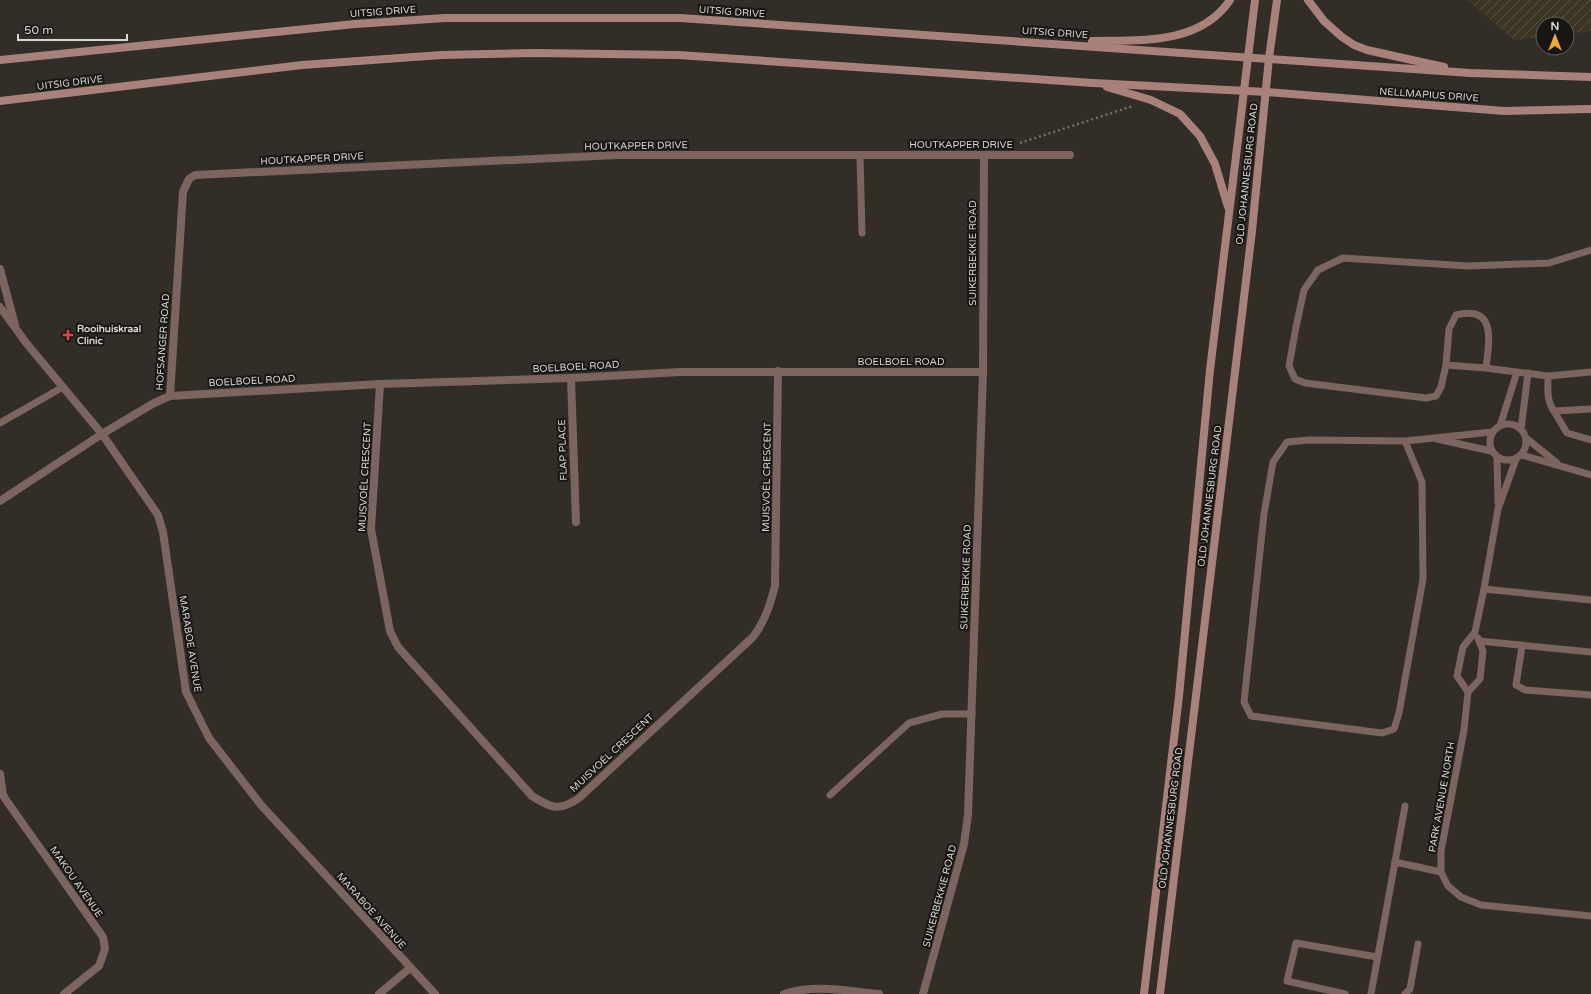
<svg xmlns="http://www.w3.org/2000/svg" width="1591" height="994" font-family="'Varela Round',sans-serif">
<defs>
<pattern id="industrial-furrows" width="10" height="10" patternUnits="userSpaceOnUse"><rect width="10" height="10" fill="#3d3524"/><path d="M-1 1l2-2M0 10L10 0M9 11l2-2" fill="none" stroke="#585243"/></pattern>
</defs>
<rect width="100%" height="100%" fill="#332d27"/>
<polygon fill="url(#industrial-furrows)" points="1467,0 1591,0 1591,31 1567,34 1567,24 1543,24 1543,37 1514,40"/>
<g fill="none" stroke-linecap="round" stroke-linejoin="round">
<polyline stroke="#716d67" stroke-width="2.5" stroke-dasharray="2 3" stroke-linecap="butt" points="1020,143 1133,106"/>
<g stroke="#7c645f" stroke-width="7">
<polyline points="860,155 862,233"/>
<polyline points="1591,250 1549,263 1468,266 1343,258 1318,270 1304,290 1296,327 1289,366 1295,379 1305,383 1426,398 1436,396 1441,387 1446,365 1486,368 1548,376 1591,372"/>
<path d="M1446,365L1449,329L1456,315C1497,305 1489,341 1486,368"/>
<path d="M1548,376C1548,389 1546,400 1554,411L1591,409"/>
<polyline points="1554,411 1567,433 1591,440"/>
<polyline points="0,423 63,387"/>
<circle cx="1508" cy="442" r="18"/>
<polyline points="1500,426 1517,372"/>
<polyline points="1521,429 1528,373"/>
<polyline points="1526,438 1557,463"/>
<polyline points="1437,439 1491,451"/>
<polyline points="1405,441 1422,482 1423,579 1399,713 1394,729 1382,733 1251,716 1244,702 1264,514 1273,462 1287,442 1309,440 1405,441 1492,432"/>
<polyline points="1522,455 1591,475"/>
<polyline points="1497,458 1498,503"/>
<polyline points="1516,459 1498,509 1484,589 1475,632 1463,647 1457,676 1468,692 1464,730 1441,851 1441,872 1448,886 1461,897 1481,905 1591,916"/>
<polyline points="1484,589 1591,600"/>
<polyline points="1479,641 1591,652"/>
<polyline points="1522,646 1516,685 1525,690 1591,695"/>
<polyline points="1468,692 1480,679 1483,651 1478,638"/>
<polyline points="830,795 909,723 942,714 972,714"/>
<polyline points="1395,862 1405,806"/>
<polyline points="1345,994 1287,981 1296,943 1377,957"/>
<polyline points="1371,994 1395,862 1441,872"/>
<polyline points="1405,994 1410,989 1418,944"/>
</g>
<g stroke="#7c645f" stroke-width="8">
<polyline points="0,269 15,325"/>
<polyline points="0,307 27,344 102,434 158,515 163,532 186,692 209,738 261,805 435,994"/>
<polyline points="571,378 576,522"/>
<path d="M380,384L371,529L390,631L398,647L532,796C551,808 559,812 579,798L753,637C765,621 770,605 775,586L778,371"/>
<polyline points="170,396 380,384 571,378 681,372 983,372"/>
<polyline points="0,501 102,434 154,403 170,396 183,192 189,179 195,175 618,155 1070,155"/>
<polyline points="0,774 3,795 6,800 103,937 105,949 99,966 64,994"/>
<polyline points="379,994 410,968"/>
<path d="M784,994C816,984 846,991 879,994"/>
<polyline points="923,994 964,844 968,815 983,372 984,155"/>
</g>
<g stroke="#a8827a" stroke-width="8">
<polyline points="1308,0 1324,21 1342,37 1354,45 1367,50 1444,67"/>
<path d="M1092,41C1140,40 1200,45 1230,0"/>
<polyline points="0,60 355,24 445,18 680,18 1470,73 1591,77"/>
<polyline points="1107,87 1151,100 1180,114 1200,136 1215,164 1228,207"/>
<polyline points="0,101 302,65 442,55 537,53 678,55 1093,83 1266,92 1504,111 1591,109"/>
<polyline points="1144,994 1179,696 1210,370 1255,0"/>
<polyline points="1160,994 1252,231 1269,58 1277,0"/>
</g>
</g>
<path fill="#e0444e" stroke="#181613" stroke-width="1.5" d="M66 329h4v4h4v4h-4v4h-4v-4h-4v-4h4z"/>
<g text-anchor="middle" dominant-baseline="central" stroke-width="4" stroke-linejoin="round" paint-order="stroke">
<g font-size="10" fill="#dad7d3" stroke="#181613">
<text transform="translate(383 12) rotate(-4)">UITSIG DRIVE</text>
<text transform="translate(732 12) rotate(4)">UITSIG DRIVE</text>
<text transform="translate(1055 33) rotate(4)">UITSIG DRIVE</text>
<text transform="translate(70 83) rotate(-7)">UITSIG DRIVE</text>
<text transform="translate(1429 95) rotate(4)">NELLMAPIUS DRIVE</text>
<text x="961" y="145">HOUTKAPPER DRIVE</text>
<text transform="translate(636 146) rotate(-1)">HOUTKAPPER DRIVE</text>
<text transform="translate(312 159) rotate(-3)">HOUTKAPPER DRIVE</text>
<text transform="translate(1247 174) rotate(-84)">OLD JOHANNESBURG ROAD</text>
<text transform="translate(973 253) rotate(-90)">SUIKERBEKKIE ROAD</text>
<text transform="translate(163 342) rotate(-86)">HOFSANGER ROAD</text>
<text x="901" y="362">BOELBOEL ROAD</text>
<text transform="translate(576 367) rotate(-3)">BOELBOEL ROAD</text>
<text transform="translate(252 381) rotate(-3)">BOELBOEL ROAD</text>
<text transform="translate(563 450) rotate(-92)">FLAP PLACE</text>
<text transform="translate(365 477) rotate(-87)">MUISVOËL CRESCENT</text>
<text transform="translate(767 477) rotate(-89)">MUISVOËL CRESCENT</text>
<text transform="translate(1210 496) rotate(-83)">OLD JOHANNESBURG ROAD</text>
<text transform="translate(966 577) rotate(-88)">SUIKERBEKKIE ROAD</text>
<text transform="translate(190 644) rotate(81)">MARABOE AVENUE</text>
<text transform="translate(612 753) rotate(-43)">MUISVOËL CRESCENT</text>
<text transform="translate(1442 797) rotate(-80)">PARK AVENUE NORTH</text>
<text transform="translate(1171 818) rotate(-83)">OLD JOHANNESBURG ROAD</text>
<text transform="translate(76 882) rotate(55)">MAKOU AVENUE</text>
<text transform="translate(940 896) rotate(-75)">SUIKERBEKKIE ROAD</text>
<text transform="translate(371 911) rotate(48)">MARABOE AVENUE</text>
</g>
<g font-size="10" font-weight="bold" fill="#dad7d3" stroke="#181613" text-anchor="start">
<text x="77" y="329">Rooihuiskraal<tspan x="77" dy="12">Clinic</tspan></text>
</g>
</g>
<g transform="translate(1555 36)"><circle r="19" fill="#181613" stroke="#666360"/>
<path d="M0-3L7 15L0 10L-7 15Z" fill="#eca93a"/>
<text y="-6" font-size="11" font-weight="bold" text-anchor="middle" fill="#dad7d3">N</text>
</g>
<path d="M18 34v6h109v-6" fill="none" stroke="#dad7d3" stroke-width="2"/>
<text x="24" y="34" font-size="12" fill="#dad7d3" stroke="#181613" stroke-width="3" paint-order="stroke">50 m</text>
</svg>
